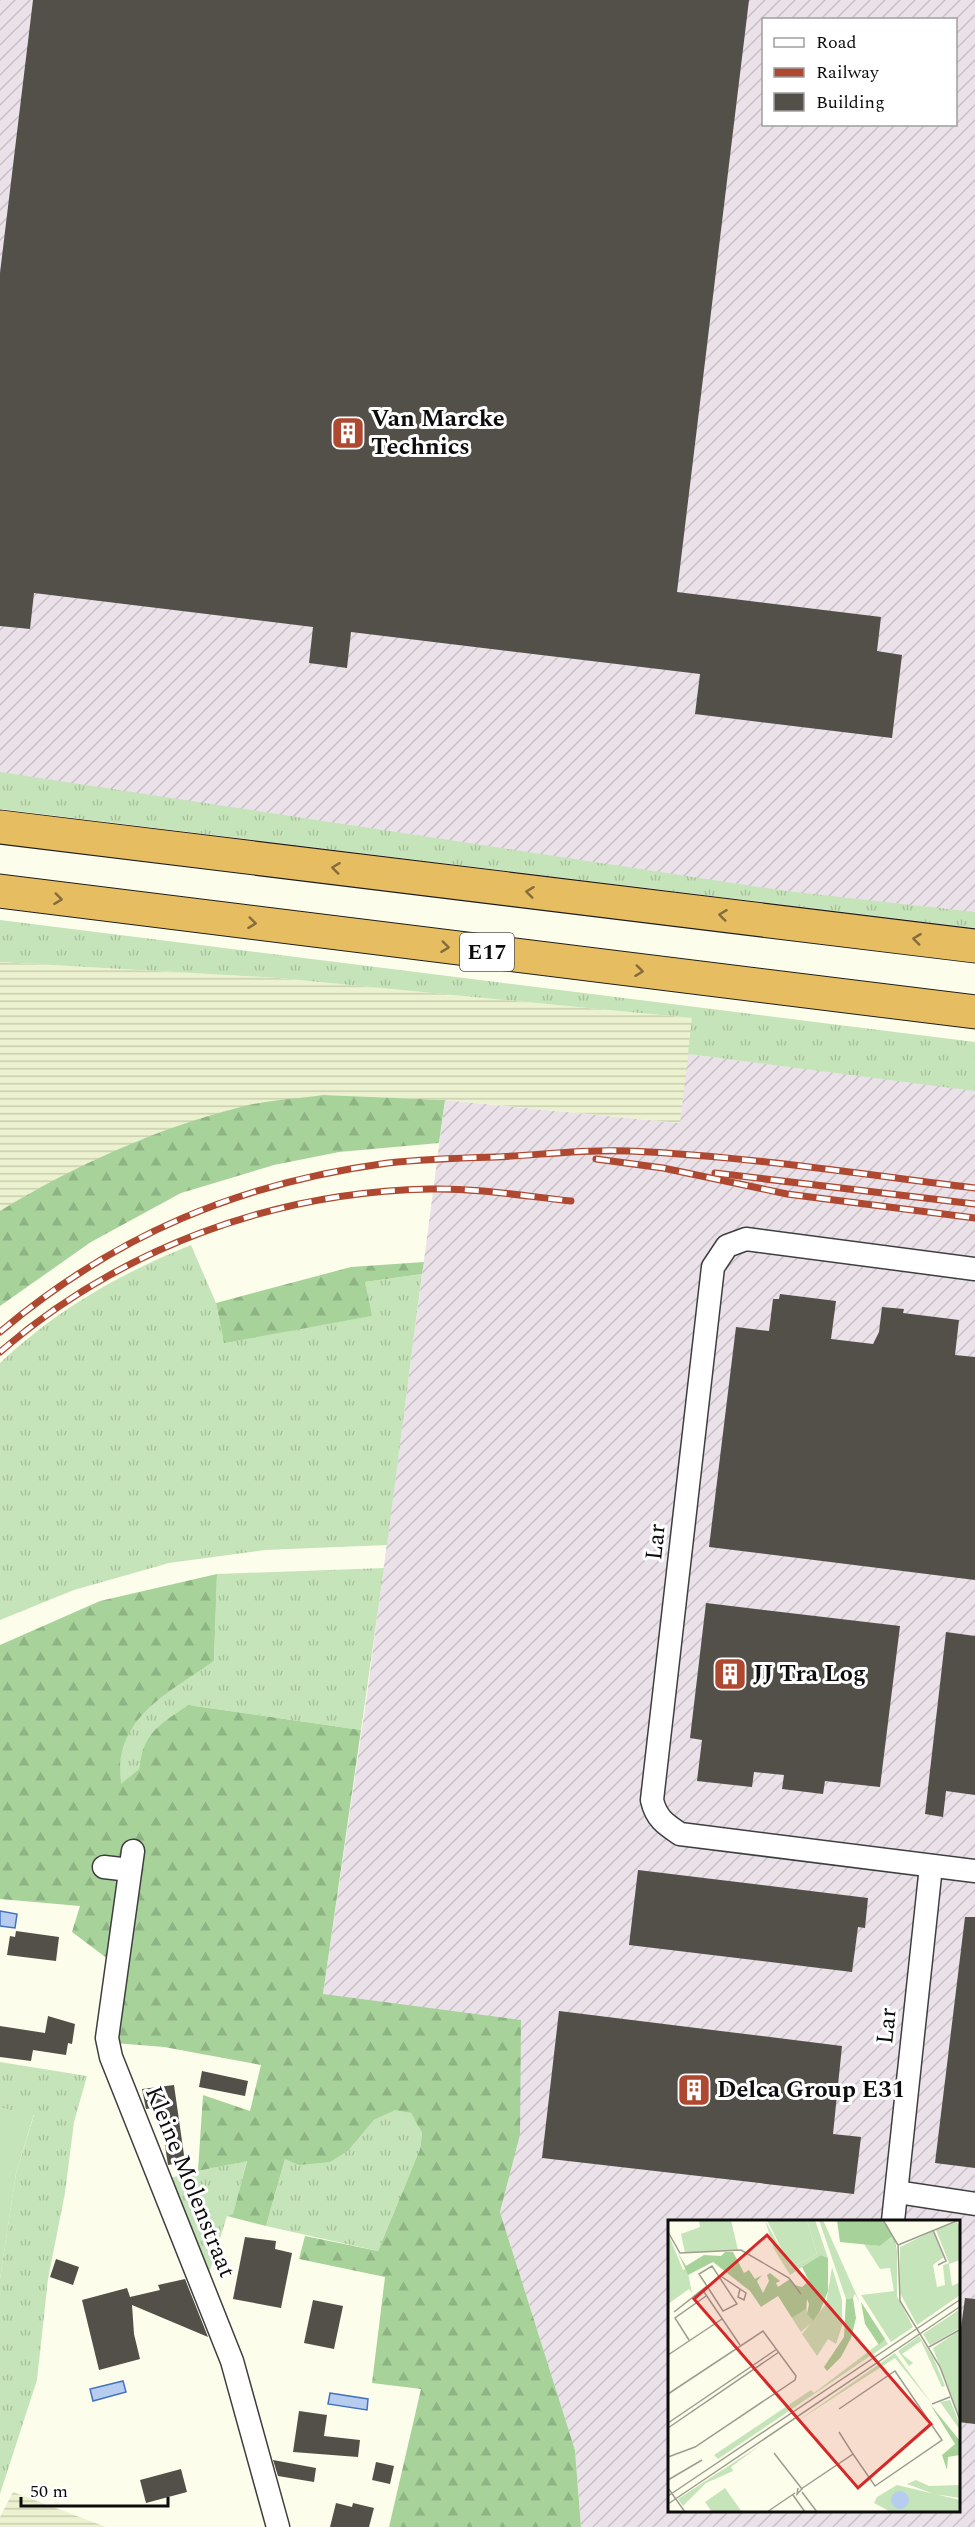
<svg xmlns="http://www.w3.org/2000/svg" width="975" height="2527" font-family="Spectral,serif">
<defs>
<pattern id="industrial-furrows" width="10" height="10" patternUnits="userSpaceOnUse" patternTransform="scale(1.5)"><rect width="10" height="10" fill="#eae1e9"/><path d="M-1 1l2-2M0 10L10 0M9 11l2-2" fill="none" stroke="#c8c0c7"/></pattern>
<pattern id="farmland-rules" width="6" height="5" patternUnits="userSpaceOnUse" patternTransform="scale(1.5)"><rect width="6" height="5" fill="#ecf1cf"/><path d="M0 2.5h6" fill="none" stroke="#c9cdb1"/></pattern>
<pattern id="grass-tufts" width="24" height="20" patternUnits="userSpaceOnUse" patternTransform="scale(1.5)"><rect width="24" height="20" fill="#c6e4b9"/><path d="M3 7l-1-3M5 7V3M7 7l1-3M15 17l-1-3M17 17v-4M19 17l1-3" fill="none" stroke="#a9c29e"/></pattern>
<pattern id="forest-firs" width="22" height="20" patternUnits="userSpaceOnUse" patternTransform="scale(1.5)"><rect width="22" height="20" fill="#a7d39a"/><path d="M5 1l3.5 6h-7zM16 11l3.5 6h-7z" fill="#8fb484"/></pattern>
</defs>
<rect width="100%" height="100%" fill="#fdfdec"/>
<g fill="url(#industrial-furrows)" fill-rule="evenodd">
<path d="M0,0H975V916L0,794ZM764,20H956V124H764Z"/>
<path d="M688,1054L975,1090V2527H581L575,2450L500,2212L520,2135L323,1994L367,1695L445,1100L679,1123ZM669,2221H958V2510H669Z"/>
</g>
<g fill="url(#farmland-rules)">
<polygon points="0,962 278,978 693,1018 680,1123 445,1100 323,1095 35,1190 0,1211"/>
<polygon points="13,2492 106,2527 0,2527 0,2517"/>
</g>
<g fill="url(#grass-tufts)">
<polygon points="0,772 786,891 975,912 975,928 0,809"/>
<polygon points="0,920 975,1042 975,1091 688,1054 692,1018 278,978 0,962"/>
<path d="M191,1245L216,1303L224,1342L371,1316L365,1282L422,1274L387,1545L265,1550L169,1563L74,1590L0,1620V1363C58,1309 117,1275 191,1245Z"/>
<path d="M384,1568L361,1730L188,1705C159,1725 143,1732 139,1769L121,1785C121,1776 119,1765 120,1756C129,1708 179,1687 214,1661L217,1574Z"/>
<polygon points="0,2062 87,2076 74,2122 65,2193 48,2279 37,2380 0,2494 0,2279 16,2173 34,2115 0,2108"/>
<polygon points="395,2109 411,2113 422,2133 420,2149 378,2251 266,2226 285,2159 349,2150 374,2120"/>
<polygon points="247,2160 233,2215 227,2216 207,2280 165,2179"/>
</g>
<g fill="url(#forest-firs)">
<path d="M323,1095L445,1100L439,1143L339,1152L274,1165L181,1193L91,1242L0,1306V1211C71,1167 160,1127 241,1107C267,1100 296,1099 323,1095Z"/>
<polygon points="424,1262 422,1274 365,1282 372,1316 224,1343 216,1303 351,1267"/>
<path d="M217,1574L214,1661C179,1687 130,1708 121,1756C119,1764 121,1775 121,1784L139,1769C143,1732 159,1725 188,1705L361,1730L323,1994L521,2020L520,2135L500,2212L575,2450L581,2527H389L421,2389L372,2383L385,2277L299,2259L305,2236L378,2251L420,2149L422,2133L411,2113L395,2110L374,2120L349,2150L330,2162L299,2165L285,2159L266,2226L227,2216L233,2214L247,2161L198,2171L203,2095L250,2111L261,2065L164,2047L114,2043L122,1855L117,1859H96L94,1872L116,1879L120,1885L112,1962L72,1932L80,1906L0,1899V1645L100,1601Z"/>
</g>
<polygon fill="#c6e4b9" points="0,2108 34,2114 16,2173 0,2279"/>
<g fill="#b6cdf0" stroke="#4472c0" stroke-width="1.5">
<polygon points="0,1911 17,1914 15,1928 0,1926"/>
<polygon points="123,2381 126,2392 93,2401 90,2389"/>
<polygon points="330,2393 368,2399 367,2410 328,2404"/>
</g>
<g fill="#535049">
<polygon points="33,0 749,0 677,592 881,617 877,651 902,655 892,738 695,714 700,674 351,632 347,668 309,663 313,627 34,593 30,629 0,626 0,273"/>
<polygon points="780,1294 836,1301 831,1339 873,1344 879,1332 882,1307 904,1309 903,1313 959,1320 955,1355 975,1357 975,1580 709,1547 736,1327 769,1331 773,1299 779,1299"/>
<polygon points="706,1603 900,1626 880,1787 825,1781 823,1794 782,1789 784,1775 754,1772 752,1787 697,1781 702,1740 690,1738"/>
<polygon points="946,1632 975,1636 975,1795 946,1791 943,1817 925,1814"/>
<polygon points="638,1870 868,1898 865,1928 858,1927 852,1972 629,1945"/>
<polygon points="965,1917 975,1917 975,2168 935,2163"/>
<polygon points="16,1931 59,1937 56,1961 7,1955 10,1936 15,1937"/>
<polygon points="559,2011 842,2046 833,2134 861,2137 854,2194 542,2158"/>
<polygon points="48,2016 75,2024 72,2044 68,2043 66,2055 33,2050 31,2061 0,2057 0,2026 45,2033"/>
<polygon points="202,2071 248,2081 245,2096 199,2087"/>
<polygon points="174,2085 185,2162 168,2165 159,2107 146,2109 142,2089"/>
<polygon points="245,2237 276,2241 275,2249 292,2253 281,2308 233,2299"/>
<polygon points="56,2259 79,2267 73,2285 50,2277"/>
<polygon points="185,2279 208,2337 132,2305 134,2334 140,2359 99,2370 82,2300 127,2288 130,2297 160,2290 158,2285"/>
<polygon points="965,2298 975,2299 975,2424 958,2422 958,2349"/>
<polygon points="313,2300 343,2306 334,2349 304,2343"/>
<polygon points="299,2411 327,2415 324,2436 360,2440 358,2457 293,2452"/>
<polygon points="273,2460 316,2468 314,2482 278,2476"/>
<polygon points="376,2462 394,2466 390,2484 372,2480"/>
<polygon points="181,2469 187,2492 146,2503 140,2480"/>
<polygon points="336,2503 352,2507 353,2503 374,2508 369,2527 330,2527"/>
</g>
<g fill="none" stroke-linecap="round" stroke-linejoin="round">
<defs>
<g id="minor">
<path d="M975,1269L746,1239L727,1246L713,1267L652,1800C656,1818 665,1824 680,1834L975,1871"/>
<polyline points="133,1851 107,2038 111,2057 232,2361 278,2527"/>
<polyline points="104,1867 130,1870"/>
<polyline points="897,2192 975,2204"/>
<polyline points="893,2221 931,1866"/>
</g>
<g id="highway">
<polyline points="0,827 975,946"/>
<polyline points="0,891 975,1012"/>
</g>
</defs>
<use href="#minor" stroke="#3f3f3f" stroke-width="25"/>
<use href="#highway" stroke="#1d1d1d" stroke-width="35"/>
<use href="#minor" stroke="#fff" stroke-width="22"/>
<use href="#highway" stroke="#e7bd61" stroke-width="33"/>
<defs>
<g id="rail">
<polyline points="596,1159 663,1168 787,1194 975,1218"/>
<polyline points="715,1173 975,1204"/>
<path d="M0,1332C115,1235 239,1183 388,1163C424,1159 460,1158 496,1157C540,1155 585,1149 629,1151C745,1156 860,1174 975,1188"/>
<path d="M0,1352C119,1249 272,1192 430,1189C477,1188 524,1196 571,1201"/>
</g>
</defs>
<use href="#rail" stroke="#ae4831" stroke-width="7"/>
<use href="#rail" stroke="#fff" stroke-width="4.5" stroke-dasharray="14" stroke-linecap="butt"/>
</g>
<defs><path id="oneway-chevron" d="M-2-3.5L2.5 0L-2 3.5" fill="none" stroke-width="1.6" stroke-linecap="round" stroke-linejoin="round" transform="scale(1.5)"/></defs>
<g stroke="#846d3b">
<use href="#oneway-chevron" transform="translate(336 868) rotate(-173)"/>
<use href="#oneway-chevron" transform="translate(530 892) rotate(-173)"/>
<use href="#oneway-chevron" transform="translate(58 899) rotate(7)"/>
<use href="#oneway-chevron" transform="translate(723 915) rotate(-173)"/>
<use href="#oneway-chevron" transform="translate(252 923) rotate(7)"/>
<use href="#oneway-chevron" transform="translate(917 939) rotate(-173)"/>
<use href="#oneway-chevron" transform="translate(445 947) rotate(7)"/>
<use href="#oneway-chevron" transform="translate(639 971) rotate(7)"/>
</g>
<defs>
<symbol id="building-square" viewBox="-11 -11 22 22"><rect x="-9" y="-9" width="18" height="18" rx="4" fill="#ae4831" stroke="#fff"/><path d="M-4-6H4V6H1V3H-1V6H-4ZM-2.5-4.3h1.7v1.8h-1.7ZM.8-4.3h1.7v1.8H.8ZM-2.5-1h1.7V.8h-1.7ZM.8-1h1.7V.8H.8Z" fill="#fff"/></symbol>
</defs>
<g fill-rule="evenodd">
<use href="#building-square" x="329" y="414" width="38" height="38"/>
<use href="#building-square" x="711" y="1655" width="38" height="38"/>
<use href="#building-square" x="675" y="2071" width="38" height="38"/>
</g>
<g text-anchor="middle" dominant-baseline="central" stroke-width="6" stroke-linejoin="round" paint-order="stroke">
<rect fill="#fff" stroke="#555" stroke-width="1.5" x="460" y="933" width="54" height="38" rx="4.5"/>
<g font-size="22" font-weight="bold" fill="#0c0c0c">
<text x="487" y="952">E17</text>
</g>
<g font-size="24" font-weight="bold" fill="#0c0c0c" stroke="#fff" text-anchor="start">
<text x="371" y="419">Van Marcke<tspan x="371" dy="28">Technics</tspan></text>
<text x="753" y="1674">JJ Tra Log</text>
<text x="717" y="2090">Delca Group E31</text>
</g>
<g font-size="24" fill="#0c0c0c" stroke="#fff">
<text transform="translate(656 1542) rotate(-84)">Lar</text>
<text transform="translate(887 2026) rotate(-84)">Lar</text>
<text transform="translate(190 2182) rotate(68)">Kleine Molenstraat</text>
</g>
</g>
<g transform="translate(668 2220)">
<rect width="292" height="292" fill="#fdfdec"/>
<path d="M31,0H63L70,30L17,33L13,14L32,7ZM97,0L123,48L149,34L139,0H147L160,38L153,35L122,55L106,29ZM151,0H155L192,83L187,74L185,78L178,79ZM289,2L292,7V40L281,44L284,66L292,62V75L249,105L232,73V27L265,11L276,37L265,45L269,67L277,65L275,45L281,43L268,10ZM0,13L15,50L19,48L24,73L21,69L0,84ZM224,15L229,32V76L245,107L223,122L193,75L226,71L222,48L212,49L196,24L212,26ZM164,47L174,80V106L168,124L160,119L149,136L134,114L158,84ZM138,79L139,94L145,101L133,112L124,98L138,89ZM292,89V108L262,125L255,114ZM292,110V201L265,128ZM251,116L266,139L277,166L274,167L253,121L234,134L245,143L241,146L230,131ZM217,119L220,124L50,239L46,235L143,170L146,173ZM227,133L264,184L227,138L125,204ZM282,180L292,205V210L272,182ZM94,224L63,247L65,251L38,263L15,286L10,279ZM248,260L261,266L292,265V278L266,274L239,264ZM229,265L292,280V292H223L206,283L209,277ZM57,268L74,292H44L37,282Z" fill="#c6e4b9"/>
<path d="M169,0H213L219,5L227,21L229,32L224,16L212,26L172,22ZM57,32H65L76,53L81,50L87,59L94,55L89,61L95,73L101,61L99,55L102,53L112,61L108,63L110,67L122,59L134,73L127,65L134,67L141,61L134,47L153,35L160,38V71L152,91L145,101L139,94L141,84L139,79L138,89L124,98L110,76L93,87L82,71L45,42L20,55L10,33L18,46L36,35L53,36ZM185,78L188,98L183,118L173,137L159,151L156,147L176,117L178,79ZM193,82L217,119L211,125L197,104ZM262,184L292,221V235L280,237L279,250L274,235L287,224Z" fill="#a7d39a"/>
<path d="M99,0H139L149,34L123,48Z" fill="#c6e4b9"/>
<path d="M223 280a9 9 0 1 1 18 0a9 9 0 1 1-18 0Z" fill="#b6cdf0"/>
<path fill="none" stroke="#9d9d92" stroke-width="1.5" d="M215,0L230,25L232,81L272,147L293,203M265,10L278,41L270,45M0,12L12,33L73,30L121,58L133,74M230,25L291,0M54,57L78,73L76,80L70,77L72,69M34,69L72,125M6,92L39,66L31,54L44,46L69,84L55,91L39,66M21,120L7,98L38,76M261,127L293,109M0,135L54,99M0,174L95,111L128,156L127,160L27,227L0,237M264,184L282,177M171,189L227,151L274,220L207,266L185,234M0,203L109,129M0,208L111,132M106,233L134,269L129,274L130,268M0,260L34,240M0,268L17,292M133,269L185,234L171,212M134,272L149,292M125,275L137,292M0,276L293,79M0,284L293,86M99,292L127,273"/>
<path fill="#d62828" fill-opacity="0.15" stroke="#d62828" stroke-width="3" d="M99,15L263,204L190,268L26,79Z"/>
<rect width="292" height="292" fill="none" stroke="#0c0c0c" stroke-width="3"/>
</g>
<rect x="762" y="18" width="195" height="108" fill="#ffffff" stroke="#9e9e9e" stroke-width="1.5"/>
<rect x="774" y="38" width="30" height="9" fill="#ffffff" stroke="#9e9e9e" stroke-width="1.5"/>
<text x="816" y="48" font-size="18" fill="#0c0c0c">Road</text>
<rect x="774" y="68" width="30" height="9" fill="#ae4831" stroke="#9e9e9e" stroke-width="1.5"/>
<text x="816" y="78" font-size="18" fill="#0c0c0c">Railway</text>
<rect x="774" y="93" width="30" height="18" fill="#535049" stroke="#9e9e9e" stroke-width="1.5"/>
<text x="816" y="108" font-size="18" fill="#0c0c0c">Building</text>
<path d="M21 2497v9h147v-9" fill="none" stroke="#0c0c0c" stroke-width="3"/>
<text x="30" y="2497" font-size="18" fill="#0c0c0c" stroke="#ffffff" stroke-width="4.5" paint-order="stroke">50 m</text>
</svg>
